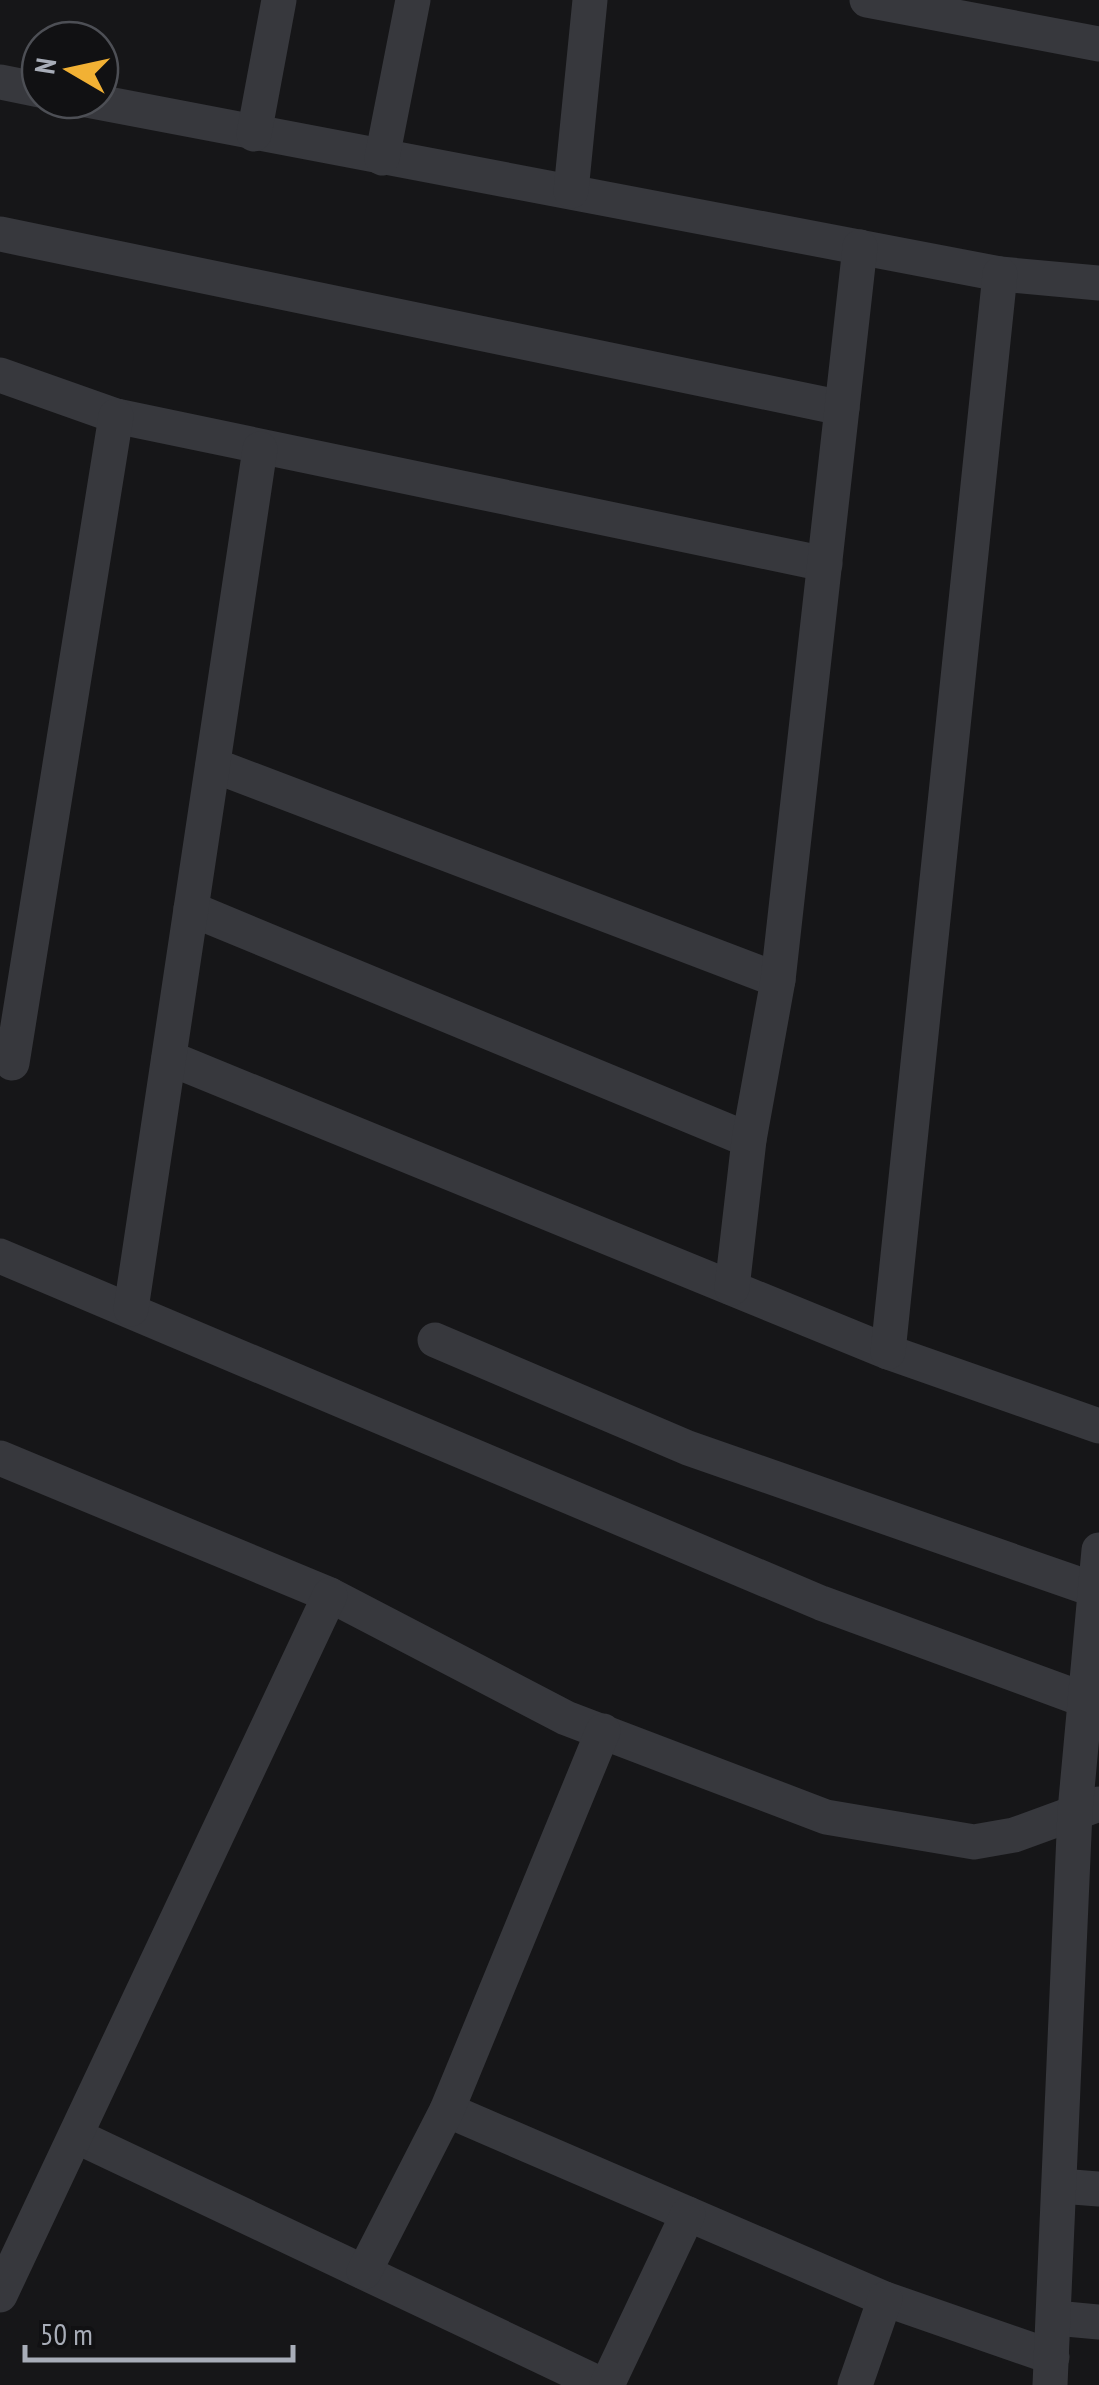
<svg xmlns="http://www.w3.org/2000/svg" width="1099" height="2385" font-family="'PT Sans Narrow',sans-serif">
<rect width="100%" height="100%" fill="#161618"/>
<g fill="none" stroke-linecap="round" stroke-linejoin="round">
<g stroke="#37383d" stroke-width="35">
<polyline points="867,0 1099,44"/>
<polyline points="0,82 40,90"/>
<polyline points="87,100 1000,274 1099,283"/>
<polyline points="254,134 279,0"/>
<polyline points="382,158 413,0"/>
<polyline points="571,191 590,0"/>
<polyline points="0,234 842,408"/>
<polyline points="0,375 116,416 825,564"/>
<polyline points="213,765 778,980"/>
<polyline points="191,909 749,1140"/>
<polyline points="169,1058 888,1352 1099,1426"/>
<polyline points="12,1063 116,416"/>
<polyline points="0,1256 821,1603 1085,1700"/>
<polyline points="732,1288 749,1140 778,980 860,247"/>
<polyline points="131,1309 260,449"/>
<polyline points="435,1340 688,1448 1095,1590"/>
<polyline points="888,1352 1000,274"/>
<polyline points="0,1458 330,1595 566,1718 826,1817 974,1842 1014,1835 1099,1804"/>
<polyline points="447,2110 885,2299 1052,2357"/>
<polyline points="76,2136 602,2385"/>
<polyline points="1060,2186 1099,2189"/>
<polyline points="364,2272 447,2110 603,1731"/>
<polyline points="0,2295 330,1595"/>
<polyline points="1055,2318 1099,2322"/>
<polyline points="607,2385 688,2214"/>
<polyline points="855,2385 885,2299"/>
<polyline points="1050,2385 1075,1811 1099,1550"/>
</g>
</g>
<g transform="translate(70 70) rotate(279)"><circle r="48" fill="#111113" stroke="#4d4f55" stroke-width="2.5"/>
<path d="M0-8L18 38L0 25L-18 38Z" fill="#f2b134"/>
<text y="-15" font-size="28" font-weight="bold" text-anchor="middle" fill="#a8adb8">N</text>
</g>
<path d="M25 2345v15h268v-15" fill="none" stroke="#a8adb8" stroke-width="5"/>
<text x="40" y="2345" font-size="30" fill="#a8adb8" stroke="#111113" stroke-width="8" paint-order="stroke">50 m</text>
</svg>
